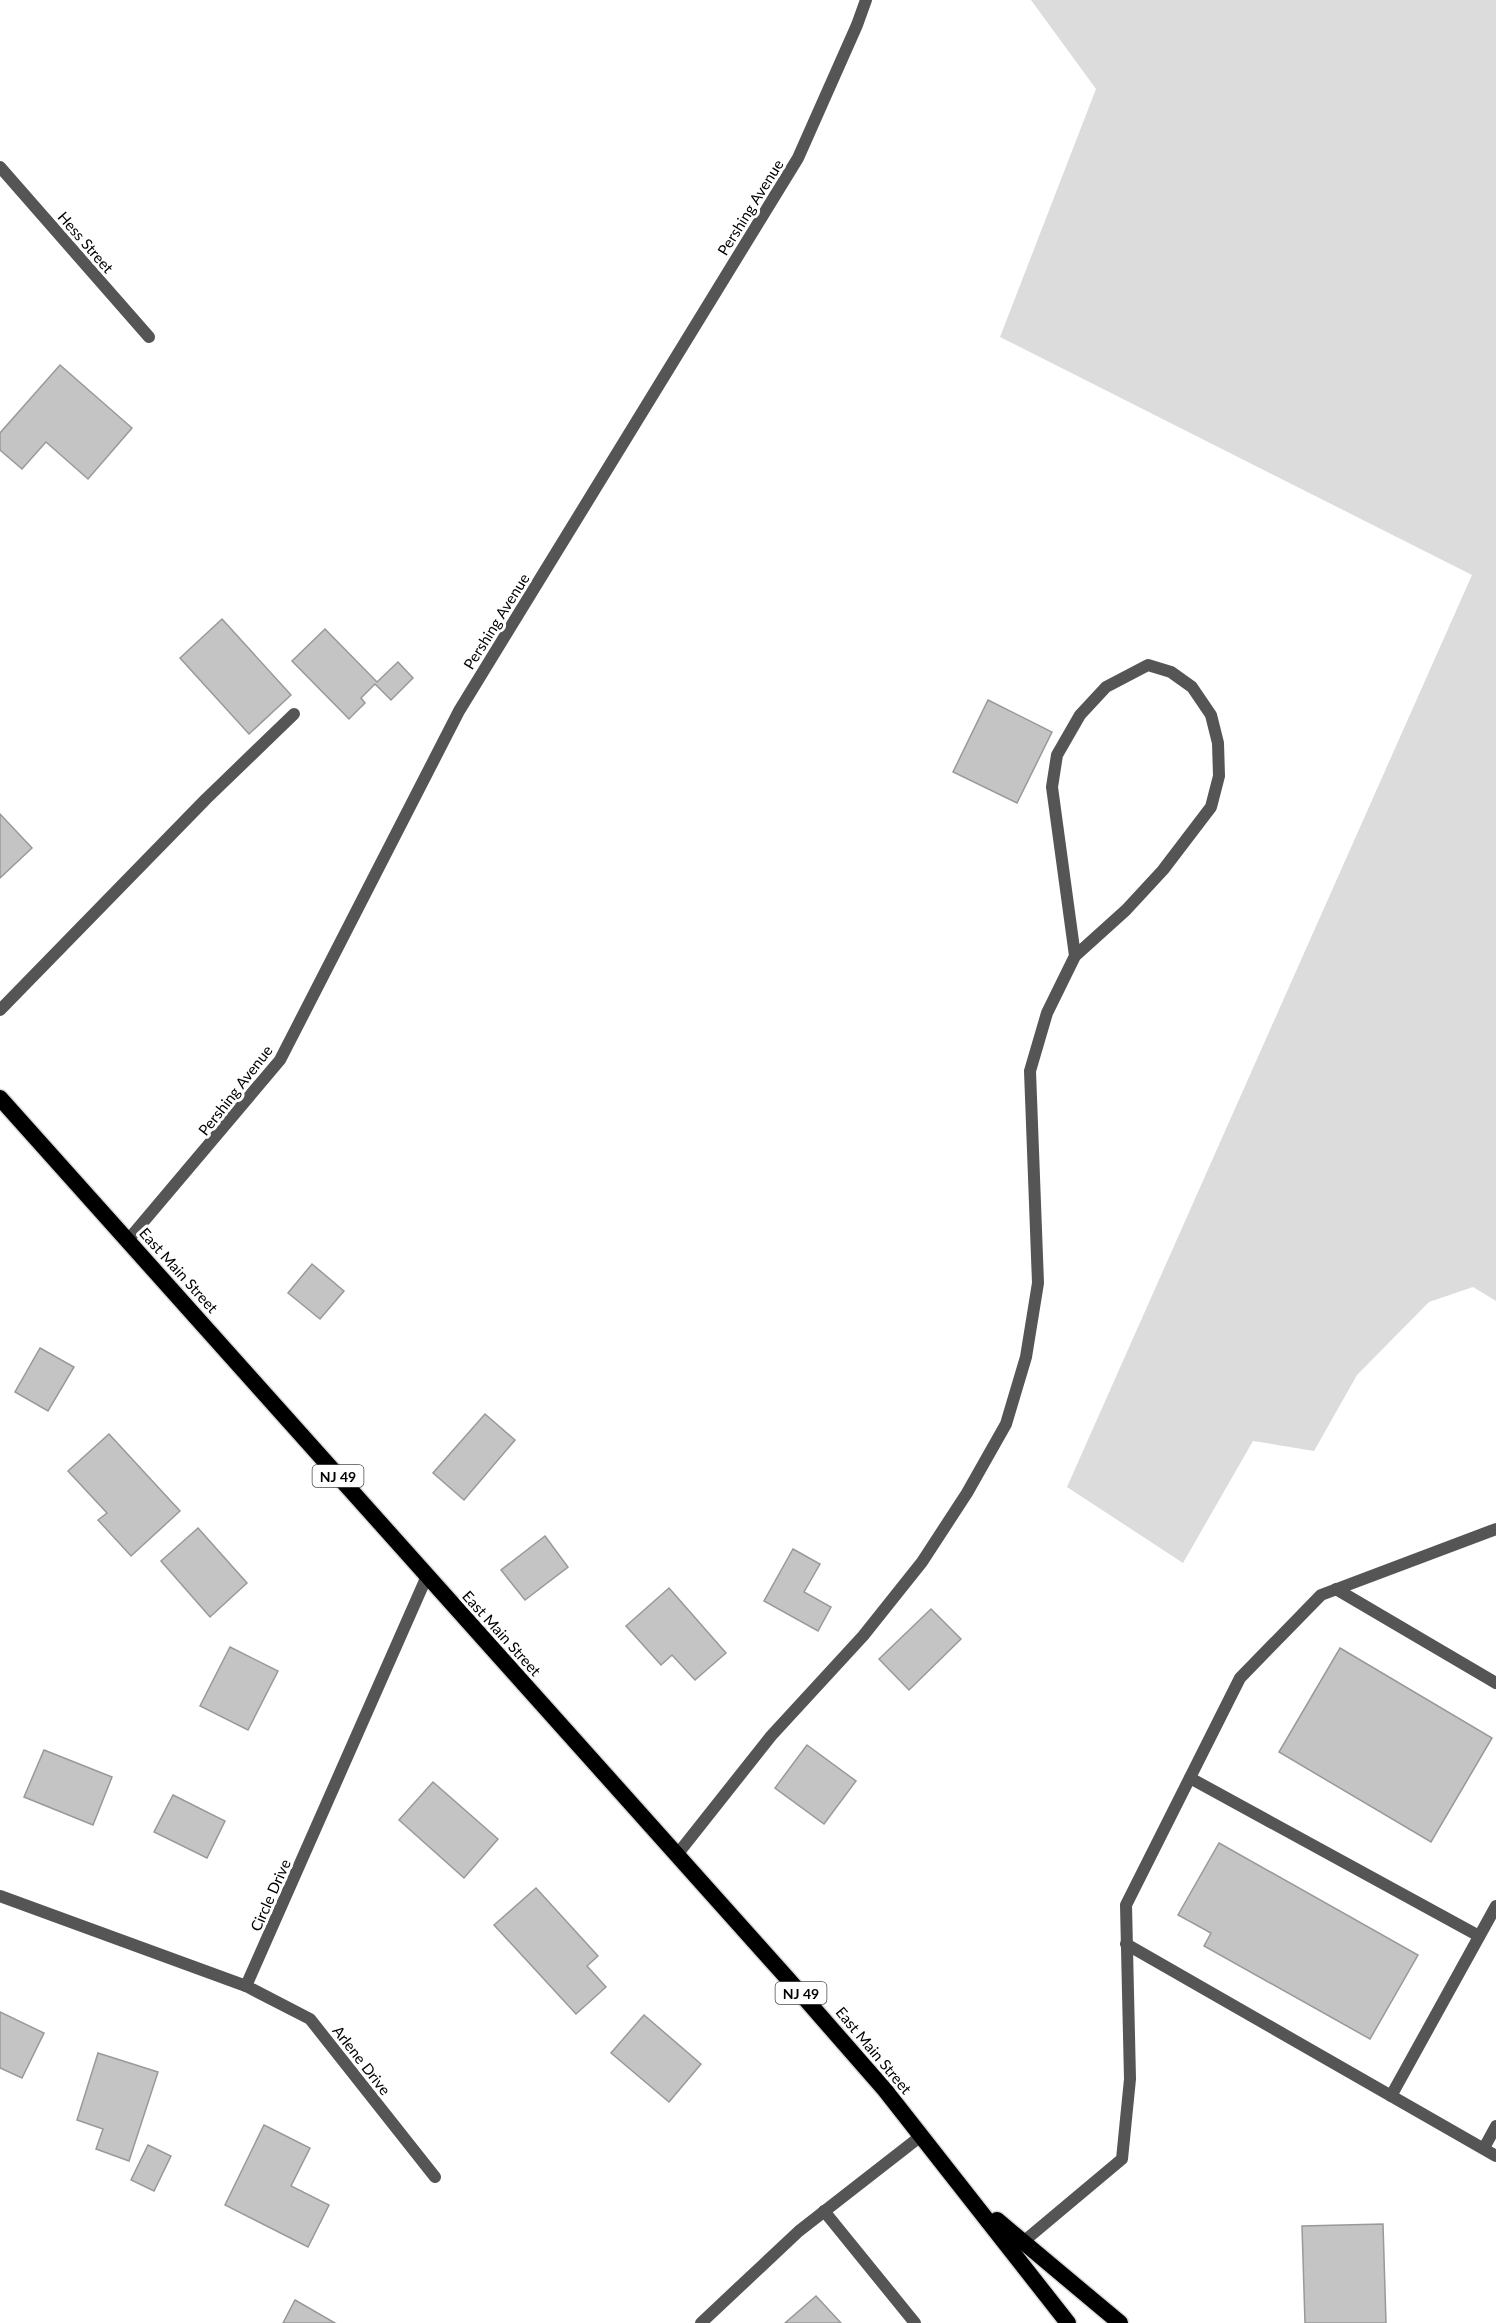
<svg xmlns="http://www.w3.org/2000/svg" width="1496" height="2323" font-family="Lato,sans-serif">
<rect width="100%" height="100%" fill="#fff"/>
<polygon fill="#dcdcdc" points="1031,0 1496,0 1496,1301 1473,1287 1429,1302 1357,1375 1314,1451 1253,1441 1183,1563 1067,1487 1472,575 1000,337 1096,89"/>
<g fill="#c4c4c4" stroke="#999" stroke-width="1.5">
<polygon points="60,365 132,428 88,479 46,442 22,469 0,450 0,433"/>
<polygon points="222,619 291,695 249,734 180,658"/>
<polygon points="325,629 377,682 398,662 413,678 391,700 375,684 361,698 365,703 349,719 292,661"/>
<polygon points="988,700 1052,732 1017,803 953,772"/>
<polygon points="0,814 32,848 0,878"/>
<polygon points="312,1264 344,1291 320,1319 288,1293"/>
<polygon points="40,1348 74,1367 48,1411 15,1392"/>
<polygon points="485,1414 515,1440 464,1500 433,1473"/>
<polygon points="109,1434 180,1511 131,1556 98,1520 107,1513 68,1471"/>
<polygon points="198,1528 247,1583 210,1617 161,1561"/>
<polygon points="545,1536 568,1567 525,1600 501,1570"/>
<polygon points="793,1549 820,1564 804,1592 831,1607 818,1631 764,1601"/>
<polygon points="669,1588 726,1653 695,1680 672,1655 661,1665 626,1626"/>
<polygon points="931,1609 961,1639 909,1690 879,1659"/>
<polygon points="230,1647 278,1671 248,1730 200,1706"/>
<polygon points="1340,1648 1492,1738 1431,1842 1279,1752"/>
<polygon points="807,1745 856,1781 824,1824 775,1788"/>
<polygon points="44,1750 112,1777 93,1825 24,1797"/>
<polygon points="433,1782 498,1839 464,1878 399,1820"/>
<polygon points="173,1795 225,1821 207,1858 154,1832"/>
<polygon points="1219,1843 1418,1955 1370,2039 1204,1946 1211,1933 1178,1915"/>
<polygon points="536,1888 598,1956 587,1966 606,1987 576,2014 494,1925"/>
<polygon points="0,2012 44,2033 22,2078 0,2068"/>
<polygon points="644,2015 701,2064 669,2102 611,2053"/>
<polygon points="98,2053 158,2072 129,2161 96,2149 103,2129 77,2120"/>
<polygon points="264,2125 310,2148 291,2186 329,2205 308,2247 225,2205"/>
<polygon points="148,2145 171,2156 154,2191 131,2180"/>
<polygon points="1383,2224 1386,2323 1305,2323 1302,2226"/>
<polygon points="816,2296 841,2323 785,2323"/>
<polygon points="295,2300 335,2323 283,2323"/>
</g>
<g fill="none" stroke-linecap="round" stroke-linejoin="round">
<defs>
<g id="trunk">
<polyline points="0,1098 788,1979 885,2090 1068,2323"/>
<polyline points="997,2220 1120,2323"/>
</g>
</defs>
<use href="#trunk" stroke="#dbdbdb" stroke-width="19"/>
<g stroke="#555" stroke-width="12">
<polyline points="1336,1589 1496,1683"/>
<polyline points="1190,1778 1479,1936"/>
<polyline points="676,1856 771,1736 863,1636 922,1562 967,1493 1006,1424 1026,1357 1038,1283 1030,1071 1047,1013 1075,956 1126,910 1163,870 1211,807 1219,776 1218,743 1211,715 1192,687 1171,672 1148,665 1106,687 1080,715 1057,755 1052,787 1075,956"/>
<polyline points="1126,1944 1496,2156"/>
<polyline points="1391,2096 1496,1906"/>
<polyline points="1484,2148 1496,2126"/>
<polyline points="824,2211 915,2323"/>
<polyline points="1023,2242 1122,2159 1130,2079 1126,1905 1240,1678 1321,1595 1496,1529"/>
<polyline points="701,2323 799,2231 921,2136"/>
</g>
<g stroke="#555" stroke-width="12">
<polyline points="0,167 149,337"/>
<polyline points="0,1010 206,799 294,714"/>
<polyline points="128,1240 280,1060 459,711 798,158 857,25 866,0"/>
<polyline points="0,1896 246,1986 310,2019 435,2177"/>
<polyline points="246,1986 427,1576"/>
</g>
<use href="#trunk" stroke="#000" stroke-width="16"/>
</g>
<g text-anchor="middle" dominant-baseline="central" stroke-width="6" stroke-linejoin="round" paint-order="stroke">
<g fill="#fff" stroke="#4c4c4c" stroke-width="1.5">
<rect x="312.5" y="1465" width="51" height="22" rx="4.5"/>
<rect x="775.5" y="1982" width="51" height="22" rx="4.5"/>
</g>
<g font-size="14" font-weight="bold" fill="#000">
<text x="338" y="1476">NJ 49</text>
<text x="801" y="1993">NJ 49</text>
</g>
<g font-size="15" fill="#000" stroke="#fff">
<text transform="translate(750 207) rotate(-58)">Pershing Avenue</text>
<text transform="translate(86 242) rotate(49)">Hess Street</text>
<text transform="translate(496 621) rotate(-58)">Pershing Avenue</text>
<text transform="translate(235 1090) rotate(-52)">Pershing Avenue</text>
<text transform="translate(179 1270) rotate(48)">East Main Street</text>
<text transform="translate(502 1633) rotate(48)">East Main Street</text>
<text transform="translate(270 1895) rotate(-66)">Circle Drive</text>
<text transform="translate(874 2050) rotate(50)">East Main Street</text>
<text transform="translate(362 2060) rotate(52)">Arlene Drive</text>
</g>
</g>
</svg>
